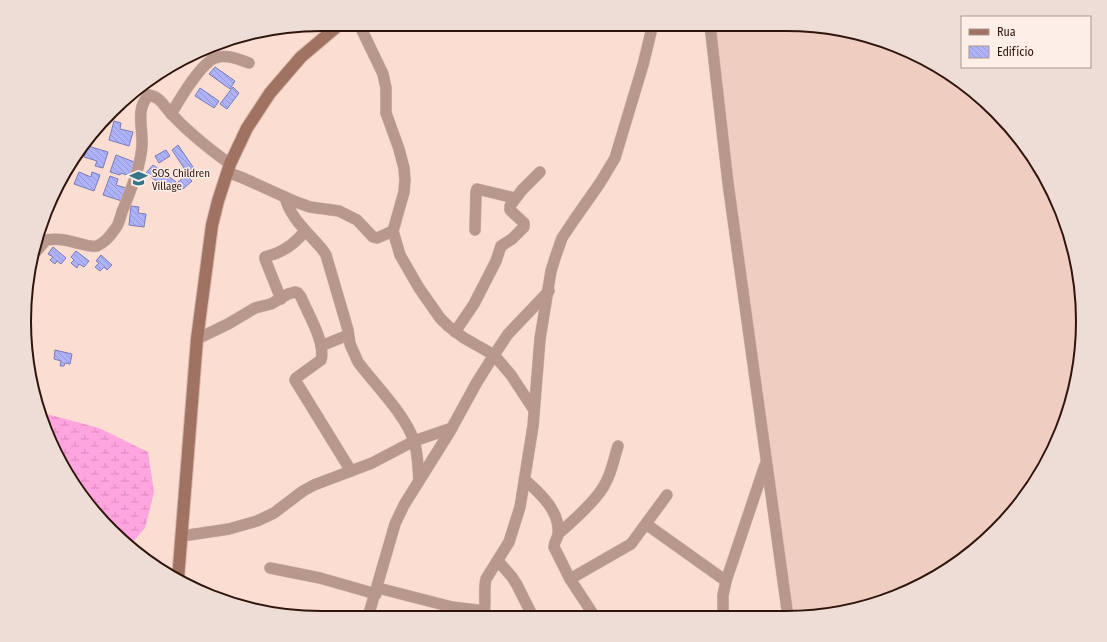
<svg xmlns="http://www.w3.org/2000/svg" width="1107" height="642" font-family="'Fira Sans Condensed',sans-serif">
<defs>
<pattern id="wetland-marsh" width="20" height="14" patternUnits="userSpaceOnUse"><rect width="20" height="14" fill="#fea4de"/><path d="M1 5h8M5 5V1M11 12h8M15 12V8" fill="none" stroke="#da8cbd"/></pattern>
<pattern id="building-back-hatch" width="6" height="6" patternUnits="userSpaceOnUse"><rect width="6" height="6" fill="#aeb3f9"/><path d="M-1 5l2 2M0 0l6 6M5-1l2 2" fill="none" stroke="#9699d4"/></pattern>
</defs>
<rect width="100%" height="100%" fill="#fcddd1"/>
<polygon fill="#efcdc1" points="711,25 806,25 882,40 951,74 996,111 1033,156 1060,207 1077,263 1083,321 1077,379 1060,434 1033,486 996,531 935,578 881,602 806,617 793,617"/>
<polygon fill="url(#wetland-marsh)" points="39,410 43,413 99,428 148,452 154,492 145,528 131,544 86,502 40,417"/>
<g fill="url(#building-back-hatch)" stroke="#787bb9">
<polygon points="215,67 235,81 230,89 209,74"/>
<polygon points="233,87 239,93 227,109 220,104"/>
<polygon points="200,88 219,101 214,108 195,96"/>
<polygon points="114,121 121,123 120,129 133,132 129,146 109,140"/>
<polygon points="178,145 195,170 188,174 172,150"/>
<polygon points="88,146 108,152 103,168 95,166 97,161 84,157"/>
<polygon points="166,150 170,156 159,163 155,156"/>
<polygon points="116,155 137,163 132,177 121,173 120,175 110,172"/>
<polygon points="153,165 176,182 169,191 146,173"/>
<polygon points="79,172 91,177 92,172 100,175 94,191 74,184"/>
<polygon points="186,175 192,181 183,189 177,183"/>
<polygon points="110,176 118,179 116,185 126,188 122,201 103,195"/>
<polygon points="131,206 139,207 138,213 146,214 144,227 129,225"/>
<polygon points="53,247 66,258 61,264 57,261 55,264 50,260 53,257 48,254"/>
<polygon points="76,251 89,261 84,267 79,264 77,268 71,263 74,260 71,257"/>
<polygon points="101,255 112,265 107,270 104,267 100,271 95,267 99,263 96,261"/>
<polygon points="55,350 72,354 70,364 65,363 64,366 60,366 61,361 54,359"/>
</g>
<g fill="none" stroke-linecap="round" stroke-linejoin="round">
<defs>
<g id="street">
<polyline points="359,24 383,74 386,88 386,113 399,149 404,168 405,180 404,192 393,231 400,255 419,288 440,318 448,326 464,338 494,355 511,375 534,410"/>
<polyline points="710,25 728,183 788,617"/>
<path d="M171,114C180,99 200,64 215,58C226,54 239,59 249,63"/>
<polyline points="227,172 243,178 296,202 310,207 339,211 357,220 373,237 377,238 393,231"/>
<path d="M285,197C289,214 302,227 314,240C318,245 323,249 326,255L348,330L350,344L358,362C375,385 405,414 414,441C418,453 418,468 419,481"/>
<polyline points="475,230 476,192 477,189 515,198"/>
<path d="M33,255L46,240C52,239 58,239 64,240C72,241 91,248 97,246C104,243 111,235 115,229C119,225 120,218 122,212C130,192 141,166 142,145C143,127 135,109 149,95C159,97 162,103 168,110C186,131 208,148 230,164"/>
<path d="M281,299L265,259V257C269,255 273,255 277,253C289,248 298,240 305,231"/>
<polyline points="455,332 474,304 496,261 501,246 512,239 524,227 524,223 510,210 510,206 522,190 540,172"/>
<path d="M197,339L228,324L255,308L271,304L288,294L295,292L298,293L301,297C308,314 326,343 321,360L296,378L295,380L351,471"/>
<polyline points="321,346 348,335"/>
<path d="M525,480C540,493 561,512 558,535C557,539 554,542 554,547L570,579L595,617"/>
<polyline points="646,524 726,581"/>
<path d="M558,534C572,522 599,498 606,482C612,471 614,458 618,446"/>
<polyline points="182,536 229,529 257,521 274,513 303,491 314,485 372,463 414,441 452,428"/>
<polyline points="498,561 512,577 517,585 533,617"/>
<polyline points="270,568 320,578 376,594"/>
<polyline points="570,579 631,544 667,495"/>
<polyline points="378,588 452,607 485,611"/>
<polyline points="368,617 395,524 404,505 449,433 477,382 494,355 508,334 549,291"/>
<path d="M483,617C487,605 483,591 486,579L509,542L520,507L533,426L540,339L551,271L555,258L562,238L574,220L600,183L615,158L643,65L653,24"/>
<polyline points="723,617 723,595 726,581 765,465"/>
</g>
<polyline id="secondary" points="178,579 197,339 212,225 218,201 230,164 247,128 270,93 301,57 340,24"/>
</defs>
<use href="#street" stroke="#d7b9ad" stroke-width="12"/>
<use href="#secondary" stroke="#d7b9ad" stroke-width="14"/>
<use href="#street" stroke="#b8988c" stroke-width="11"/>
<use href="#secondary" stroke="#a07261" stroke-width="12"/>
</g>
<defs>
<symbol id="school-bare" viewBox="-9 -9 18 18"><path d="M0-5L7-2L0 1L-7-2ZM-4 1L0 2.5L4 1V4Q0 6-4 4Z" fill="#36768a" stroke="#fdeee8" stroke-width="2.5" paint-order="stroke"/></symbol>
</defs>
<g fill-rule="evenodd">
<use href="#school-bare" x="126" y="166" width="25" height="25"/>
</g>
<g text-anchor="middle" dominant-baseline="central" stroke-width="3" stroke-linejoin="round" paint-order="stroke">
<g font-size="11" fill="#2f150b" stroke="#fdeee8" text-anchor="start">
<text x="152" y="173">SOS Children<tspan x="152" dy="13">Village</tspan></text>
</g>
</g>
<path d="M0 0H1107V642H0ZM321 31H786A290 290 0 0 1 1076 321V321A290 290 0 0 1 786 611H321A290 290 0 0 1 31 321V321A290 290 0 0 1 321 31Z" fill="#edddd6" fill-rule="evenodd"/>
<path fill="none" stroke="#2f150b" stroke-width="2" d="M321 31H786A290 290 0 0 1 1076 321V321A290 290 0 0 1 786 611H321A290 290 0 0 1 31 321V321A290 290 0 0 1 321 31Z"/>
<rect x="961" y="16" width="130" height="52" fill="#fdeee8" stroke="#ab9790"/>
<rect x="969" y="29" width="20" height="6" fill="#a07261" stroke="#ab9790"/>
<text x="997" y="36" font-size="12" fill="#2f150b">Rua</text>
<rect x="969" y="46" width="20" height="12" fill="url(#building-back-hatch)" stroke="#ab9790"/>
<text x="997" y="56" font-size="12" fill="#2f150b">Edifício</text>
</svg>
